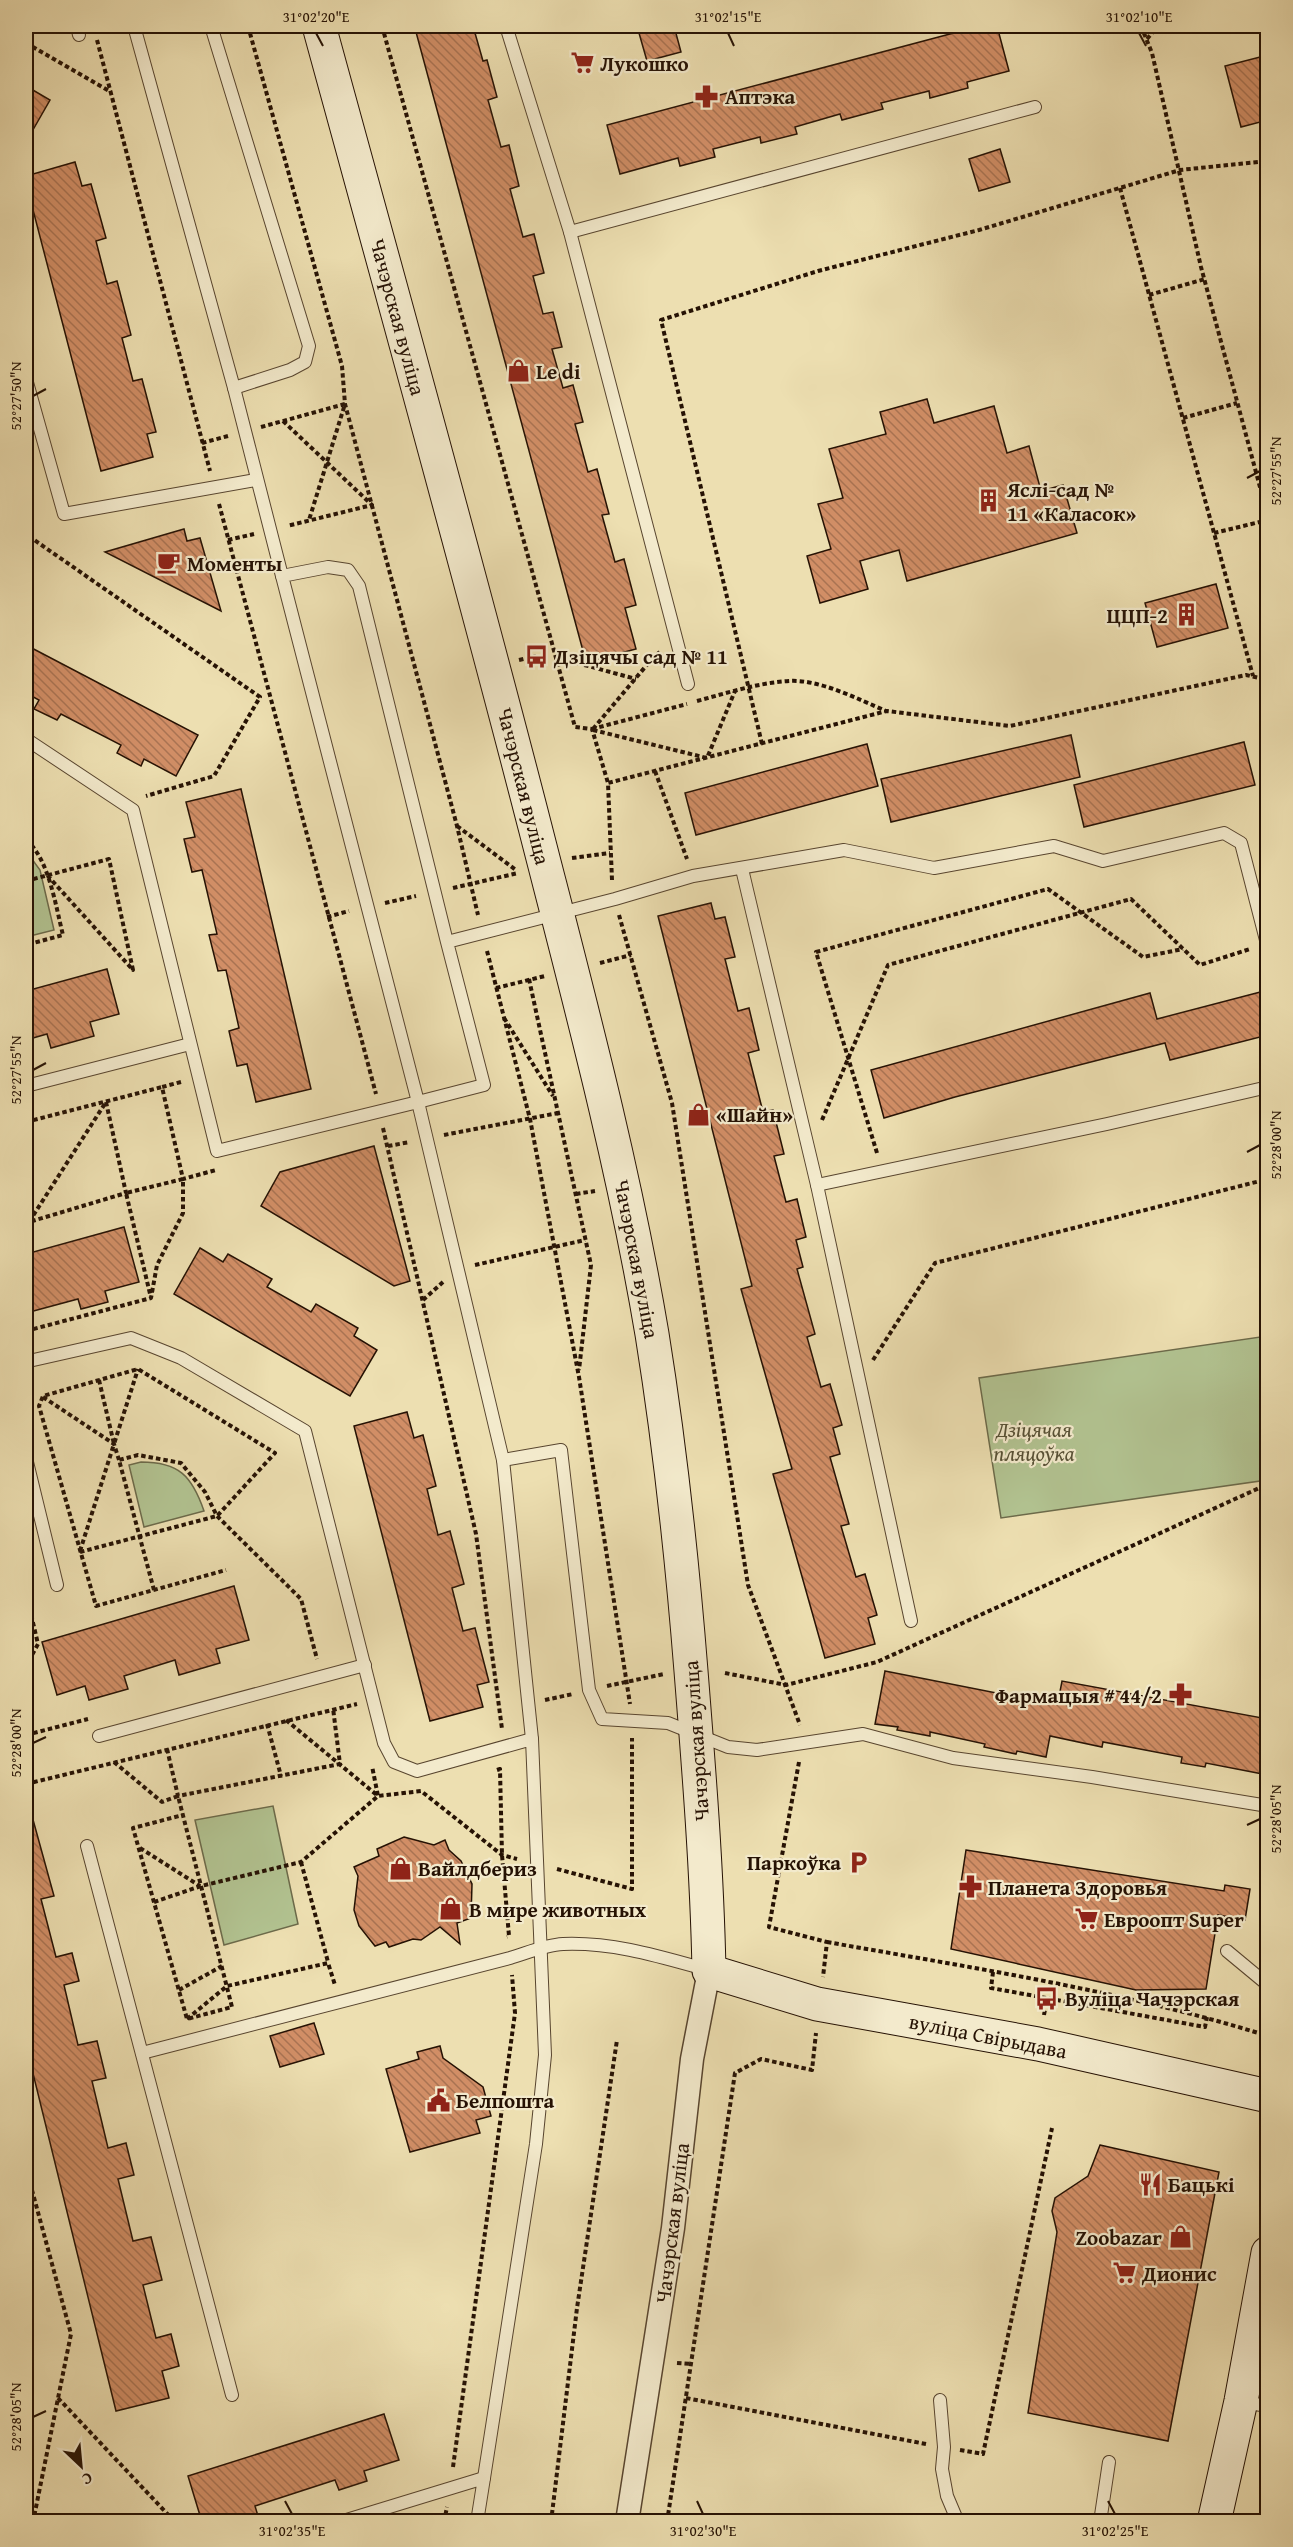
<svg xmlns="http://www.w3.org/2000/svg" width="1293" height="2547" font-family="'Gentium Book Plus',serif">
<defs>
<pattern id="building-back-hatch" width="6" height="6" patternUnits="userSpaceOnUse" patternTransform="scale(1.5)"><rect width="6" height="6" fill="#d18e66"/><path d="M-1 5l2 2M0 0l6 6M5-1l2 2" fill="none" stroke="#a97352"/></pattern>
</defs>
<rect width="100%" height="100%" fill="#eddfb1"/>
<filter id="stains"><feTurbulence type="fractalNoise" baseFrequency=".00333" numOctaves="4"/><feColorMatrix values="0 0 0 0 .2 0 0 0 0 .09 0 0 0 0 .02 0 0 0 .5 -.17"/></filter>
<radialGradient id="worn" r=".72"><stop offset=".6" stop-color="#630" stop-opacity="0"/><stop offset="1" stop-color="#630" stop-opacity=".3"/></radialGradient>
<g fill="#b2c391" stroke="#6c6a4a" stroke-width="1.5">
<polygon points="26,851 40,870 54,930 26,937"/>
<polygon points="1267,1336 1267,1480 1001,1518 979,1378"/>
<path d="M141,1462C179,1462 192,1476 204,1511L144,1527L129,1465Z"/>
<polygon points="273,1806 298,1924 224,1945 195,1820"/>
</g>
<g fill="url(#building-back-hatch)" stroke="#261204" stroke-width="1.5">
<polygon points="440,26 473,26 483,61 487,60 497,97 488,100 501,147 509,145 519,186 510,189 523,237 534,234 544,273 533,276 543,314 553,312 562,347 552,349 563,388 573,385 583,422 575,424 588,472 597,469 609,514 602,515 615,562 624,559 636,605 625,608 636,649 586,662 416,32"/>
<polygon points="637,26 674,26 681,52 647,61"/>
<polygon points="980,26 997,26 1009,71 967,82 968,88 930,98 929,91 881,103 883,109 842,120 840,114 795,127 797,134 761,143 760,137 713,149 715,157 680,166 678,158 620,174 607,125"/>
<polygon points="1268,55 1268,120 1241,127 1225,66"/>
<polygon points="26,86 50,100 26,142"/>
<polygon points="1000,149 1010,182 979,191 969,159"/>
<polygon points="75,162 82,186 91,184 106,238 96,241 107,284 117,281 131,335 122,338 133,381 142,379 156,432 147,434 153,457 101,471 26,183 26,176"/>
<polygon points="927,399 934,423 994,406 1007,453 1029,446 1041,491 1063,485 1077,533 907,581 899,550 860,561 868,589 820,603 807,556 831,549 818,504 843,498 829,449 886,434 880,412"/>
<polygon points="184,529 187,541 200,538 221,611 105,552"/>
<polygon points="1216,584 1228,628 1157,647 1145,603"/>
<polygon points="26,645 198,735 176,776 144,759 141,766 117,753 121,745 61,714 57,720 34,709 39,700 26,693"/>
<polygon points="1071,735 1080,777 891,822 881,779"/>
<polygon points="1244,742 1255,785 1084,827 1074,785"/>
<polygon points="867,744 878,786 696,835 685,793"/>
<polygon points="241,789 311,1089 256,1102 247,1064 237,1066 229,1031 239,1028 226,970 218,971 209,935 217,934 202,870 192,872 184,839 195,837 186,802"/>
<polygon points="711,903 715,919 725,917 735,957 725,959 738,1011 749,1008 759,1050 748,1053 763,1112 773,1110 784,1154 774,1156 786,1202 797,1199 806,1237 796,1240 803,1267 797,1269 815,1334 807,1337 821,1387 830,1384 842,1425 833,1428 840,1454 830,1457 849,1524 841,1526 856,1577 865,1574 877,1615 868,1618 875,1644 825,1658 773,1474 792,1469 741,1289 752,1286 658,916"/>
<polygon points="107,969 119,1014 90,1022 94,1036 51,1048 47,1034 26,1040 26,991"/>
<polygon points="1268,990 1268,1035 1170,1060 1165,1043 955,1097 884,1118 871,1070 1150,993 1157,1019"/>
<polygon points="374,1146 410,1281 394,1286 261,1206 280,1172"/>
<polygon points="124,1227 139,1282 105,1291 108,1302 81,1309 78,1299 26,1313 26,1254"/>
<polygon points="200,1248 223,1262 228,1254 272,1279 267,1287 311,1312 316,1304 358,1328 354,1336 377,1350 350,1396 174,1294"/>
<polygon points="407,1412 414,1438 423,1435 436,1486 427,1489 438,1535 450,1531 464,1584 452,1588 463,1631 475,1628 489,1682 477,1685 483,1707 430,1721 354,1426"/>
<polygon points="234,1586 249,1640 216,1649 220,1663 179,1675 175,1660 124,1676 128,1689 89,1700 85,1686 57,1695 42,1642"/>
<polygon points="885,1671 1037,1701 1038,1698 1058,1702 1062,1681 1268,1719 1268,1775 1206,1763 1205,1767 1181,1763 1182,1757 1103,1742 1102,1747 1050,1736 1046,1757 1017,1751 1016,1754 984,1747 985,1744 930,1732 930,1736 897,1730 898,1727 875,1724"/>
<polygon points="32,1816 54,1896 41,1899 56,1957 72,1953 79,1981 64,1985 78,2045 97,2041 106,2078 92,2081 108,2148 126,2143 134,2175 118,2179 133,2241 151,2237 162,2280 143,2285 156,2338 171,2334 179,2366 162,2371 169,2398 116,2411 26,2045 26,1817"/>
<polygon points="404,1837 434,1845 445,1840 449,1850 461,1861 472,1884 471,1918 457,1923 460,1944 440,1927 421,1940 413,1939 389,1947 386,1942 375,1946 359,1926 354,1910 358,1876 354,1867 379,1856 377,1849"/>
<polygon points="966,1850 1224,1891 1225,1885 1250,1889 1245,1920 1218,1915 1206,1989 1136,1990 951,1949"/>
<polygon points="314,2023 324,2054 280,2067 270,2036"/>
<polygon points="440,2046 443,2058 483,2087 491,2116 476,2120 480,2133 410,2152 386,2069 419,2059 417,2052"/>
<polygon points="1100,2145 1219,2172 1168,2441 1028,2413 1057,2232 1052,2211 1055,2198 1088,2176"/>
<polygon points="384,2414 399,2460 364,2471 367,2481 339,2490 335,2480 255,2506 258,2516 240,2522 229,2522 227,2515 202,2522 188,2476"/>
</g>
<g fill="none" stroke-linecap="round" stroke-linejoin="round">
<defs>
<g id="lane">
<polyline points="77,26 79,35"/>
<polyline points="134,26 234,388 282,576"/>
<polyline points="211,26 309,346 305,362 290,370 234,388"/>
<polyline points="506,26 570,232 688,684"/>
<polyline points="570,232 1035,107"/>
<polyline points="26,379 64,514 256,480"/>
<polyline points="26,739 133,810 217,1151 418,1102 503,1460 532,1739"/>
<polyline points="742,869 817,1185 911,1621"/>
<polyline points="447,942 359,586 348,570 328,567 282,576 418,1102 484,1085 447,942 615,899 693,876 844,850 934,868 1054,846 1103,861 1224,833 1241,843 1267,944"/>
<polyline points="26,1086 190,1044"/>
<polyline points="817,1185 1107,1124 1268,1087"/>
<polyline points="26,1368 29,1361 131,1338 181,1358 305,1431 384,1743 394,1762 417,1771 532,1739 545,2055 536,2144 484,2478"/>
<polyline points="26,1458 57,1585"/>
<polyline points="503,1460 561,1450 589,1690 602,1719 668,1723 728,1747 757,1750 863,1734 953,1758 1092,1777 1268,1806"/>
<polyline points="99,1736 365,1665"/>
<polyline points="87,1846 232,2395"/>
<polyline points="1227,1951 1268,1985"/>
<path d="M142,2053L510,1958C527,1953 545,1945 563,1944C614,1942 661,1957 708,1970"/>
<polyline points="940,2400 944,2447 942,2469 947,2496 958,2522"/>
<polyline points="1242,2402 1268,2406"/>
<polyline points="340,2522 484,2478 477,2522"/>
<polyline points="1100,2522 1109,2462"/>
</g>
<polyline id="street" points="627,2522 673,2228 692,2059 709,1971"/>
<g id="secondary">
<path d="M319,26C392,293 466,559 535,827C578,995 623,1162 652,1334C670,1446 682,1558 691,1671C699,1771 707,1871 709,1971L817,2004L1038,2044L1268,2096"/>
<polyline points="1214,2522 1241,2401 1268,2253"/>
</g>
</defs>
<use href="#lane" stroke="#58452f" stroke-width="14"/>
<use href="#street" stroke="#58452f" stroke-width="25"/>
<use href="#secondary" stroke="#261204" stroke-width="35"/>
<g stroke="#261204" stroke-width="4" stroke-dasharray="4.5 3" stroke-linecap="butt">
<polyline points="248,26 342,366 345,404 457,826 478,915"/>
<polyline points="382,26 575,727 592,729 608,783"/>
<polyline points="1141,26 1152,53 1201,267 1268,517"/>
<polyline points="1147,39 1158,26"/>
<polyline points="97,40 210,471"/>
<polyline points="26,43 111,92"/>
<polyline points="1120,188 1253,676"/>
<polyline points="1149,295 1205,279"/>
<polyline points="1183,418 1237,403"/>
<polyline points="283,421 372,505 287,526"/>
<polyline points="261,427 345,404 309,520"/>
<polyline points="202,443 228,436"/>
<polyline points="219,504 376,1094"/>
<polyline points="26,520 30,537 26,538"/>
<polyline points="1214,533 1268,520"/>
<polyline points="228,540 254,534"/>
<polyline points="26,545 30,537 260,697 214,776 146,796"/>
<polyline points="519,660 536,656"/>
<polyline points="577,663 636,679"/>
<path d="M697,701C727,693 757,683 789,681C819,679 858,699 886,711"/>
<polyline points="26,716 33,721"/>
<polyline points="592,729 687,704"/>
<polyline points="593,729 651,660 661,651"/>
<polyline points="593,730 707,758 735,691"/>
<polyline points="762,744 661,320 818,271 979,230 1180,170 1268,161"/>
<polyline points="655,771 687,859"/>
<polyline points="457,826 516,870"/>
<path d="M26,840C49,858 56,908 63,935L26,945"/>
<polyline points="572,858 610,853"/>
<polyline points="612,880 608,783 887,711 1010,726 1246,675 1268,680"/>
<polyline points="26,881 109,859 133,970 47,875"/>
<polyline points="453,888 518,873"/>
<polyline points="385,903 416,896"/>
<polyline points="619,915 672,1103 748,1585 800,1725"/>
<polyline points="327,917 349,911"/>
<polyline points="487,951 530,1119 579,1377 630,1704"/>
<polyline points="600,963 631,955"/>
<polyline points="529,979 591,1265 579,1370"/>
<polyline points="496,988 545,976"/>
<polyline points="504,1018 553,1096"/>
<polyline points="181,1082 162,1087 183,1179 216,1170"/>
<polygon points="106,1102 126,1193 29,1222"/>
<polyline points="822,1120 888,965 1131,899 1200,965 1250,949"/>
<polyline points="26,1122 162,1087"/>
<polyline points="383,1128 476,1534 502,1729"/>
<polyline points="444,1135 558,1113"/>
<polyline points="388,1146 410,1142"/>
<polyline points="877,1153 816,952 1048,889 1143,957 1183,949"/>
<polyline points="576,1194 595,1191"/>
<polyline points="26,1208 29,1222 26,1219"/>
<polyline points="475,1265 585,1240"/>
<polyline points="423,1300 443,1282"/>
<polyline points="26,1331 151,1298 157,1265 183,1213 183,1179 126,1193 151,1298"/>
<polyline points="873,1360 935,1263 1268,1179"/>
<polyline points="99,1380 114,1444 138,1369"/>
<polyline points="43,1397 114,1444 119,1460"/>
<polyline points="80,1551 114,1444"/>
<polyline points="80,1552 217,1516 275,1453 138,1369 43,1396 39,1406 96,1606 226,1570"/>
<polyline points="154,1590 119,1460 138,1455 181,1463 205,1492 217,1516 301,1599 317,1659"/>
<polyline points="26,1593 38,1644 26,1666"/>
<polyline points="725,1673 786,1685 877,1662 1268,1484"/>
<polyline points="607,1686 664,1674"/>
<polyline points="545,1700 573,1694"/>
<polyline points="286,1720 378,1796 372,1766"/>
<polyline points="267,1724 281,1776"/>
<polyline points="26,1735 88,1719"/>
<polyline points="167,1749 178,1796 340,1764 333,1708"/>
<polyline points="114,1762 162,1802 178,1796 232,2007 187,2019 133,1828 183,1815"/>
<polyline points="799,1762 769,1927 827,1942 823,1977"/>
<polyline points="497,1770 500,1769 502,1855 509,1936 507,1937"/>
<polyline points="26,1784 357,1704"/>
<polyline points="140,1848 200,1886"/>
<polyline points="301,1862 328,1962"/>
<polyline points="557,1869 632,1889 632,1738"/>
<polyline points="154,1902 201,1886 301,1862 378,1796 421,1791 502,1855 517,1859"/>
<path d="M827,1942C973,1968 1125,1991 1268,2036"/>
<polyline points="993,1972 991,1988 1205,2027 1207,2017"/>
<polyline points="179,1990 222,1966"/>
<polyline points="1044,2015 1047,1998"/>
<polyline points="187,2019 227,1986 328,1963 335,1985"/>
<polyline points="26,2168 71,2334 33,2522"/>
<polyline points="677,2363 691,2364"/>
<polyline points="58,2398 175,2522"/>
<polyline points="686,2398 926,2444"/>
<polyline points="960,2450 983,2454 1052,2128"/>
<polyline points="453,2467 515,2013 512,1975"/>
<polyline points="444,2522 447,2507"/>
<polyline points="551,2522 577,2308 617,2040"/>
<polyline points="667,2522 735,2073 761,2059 812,2070 816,2033"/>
<polyline points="1261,2522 1268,2483"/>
</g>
<use href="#lane" stroke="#f3eacc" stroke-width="12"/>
<use href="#street" stroke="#f3eacc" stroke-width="22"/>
<use href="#secondary" stroke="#f3eacc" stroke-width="33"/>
</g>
<path fill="none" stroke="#261204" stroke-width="2" d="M316,33L323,46M728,33L734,46M1139,33L1146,46M33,396L46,389M1247,478L1260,471M33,1070L46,1063M1247,1152L1260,1145M33,1743L46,1737M1247,1825L1260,1819M33,2417L46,2411M285,2501L292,2514M697,2501L703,2514M1108,2501L1115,2514"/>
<defs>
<symbol id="supermarket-bare" viewBox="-9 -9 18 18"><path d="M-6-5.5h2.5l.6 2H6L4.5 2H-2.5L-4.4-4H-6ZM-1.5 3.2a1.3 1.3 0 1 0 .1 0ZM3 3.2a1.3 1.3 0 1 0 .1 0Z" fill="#8f2418" stroke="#f3eacc" stroke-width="2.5" paint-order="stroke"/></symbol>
<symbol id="pharmacy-bare" viewBox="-9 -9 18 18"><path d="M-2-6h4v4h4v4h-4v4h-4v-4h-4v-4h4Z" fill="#8f2418" stroke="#f3eacc" stroke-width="2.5" paint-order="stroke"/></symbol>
<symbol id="shop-bare" viewBox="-9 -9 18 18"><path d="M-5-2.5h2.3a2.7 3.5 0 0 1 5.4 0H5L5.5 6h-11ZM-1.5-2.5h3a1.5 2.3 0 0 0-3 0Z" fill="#8f2418" stroke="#f3eacc" stroke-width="2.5" paint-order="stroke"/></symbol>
<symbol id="building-bare" viewBox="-9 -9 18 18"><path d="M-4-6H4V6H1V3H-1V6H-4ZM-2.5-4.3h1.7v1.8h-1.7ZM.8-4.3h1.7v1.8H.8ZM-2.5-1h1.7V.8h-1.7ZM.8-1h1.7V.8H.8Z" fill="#8f2418" stroke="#f3eacc" stroke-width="2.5" paint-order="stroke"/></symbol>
<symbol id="cafe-bare" viewBox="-9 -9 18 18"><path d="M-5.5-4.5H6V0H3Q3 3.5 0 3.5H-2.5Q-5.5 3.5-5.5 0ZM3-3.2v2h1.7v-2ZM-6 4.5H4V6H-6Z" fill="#8f2418" stroke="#f3eacc" stroke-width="2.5" paint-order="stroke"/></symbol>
<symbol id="bus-bare" viewBox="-9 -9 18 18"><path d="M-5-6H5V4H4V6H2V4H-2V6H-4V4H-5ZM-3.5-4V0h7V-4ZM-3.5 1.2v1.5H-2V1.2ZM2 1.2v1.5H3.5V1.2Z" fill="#8f2418" stroke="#f3eacc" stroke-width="2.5" paint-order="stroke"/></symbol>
<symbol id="parking-bare" viewBox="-9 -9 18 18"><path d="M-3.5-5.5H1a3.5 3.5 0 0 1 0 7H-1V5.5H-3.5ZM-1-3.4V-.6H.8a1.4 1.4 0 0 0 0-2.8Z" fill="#8f2418" stroke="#f3eacc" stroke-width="2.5" paint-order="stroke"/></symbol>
<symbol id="civic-bare" viewBox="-9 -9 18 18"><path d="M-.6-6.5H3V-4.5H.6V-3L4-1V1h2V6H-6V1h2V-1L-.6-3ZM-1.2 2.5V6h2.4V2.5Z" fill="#8f2418" stroke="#f3eacc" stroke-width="2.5" paint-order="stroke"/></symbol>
<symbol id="restaurant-bare" viewBox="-9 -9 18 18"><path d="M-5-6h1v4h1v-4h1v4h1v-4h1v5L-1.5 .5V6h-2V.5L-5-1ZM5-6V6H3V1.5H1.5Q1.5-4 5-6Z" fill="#8f2418" stroke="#f3eacc" stroke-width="2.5" paint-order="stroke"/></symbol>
</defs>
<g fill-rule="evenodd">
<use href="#supermarket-bare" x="566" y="46" width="33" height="33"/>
<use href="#pharmacy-bare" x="690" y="80" width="33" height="33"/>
<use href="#shop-bare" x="502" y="354" width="33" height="33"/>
<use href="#building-bare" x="972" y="484" width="33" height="33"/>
<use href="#cafe-bare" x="152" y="546" width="33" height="33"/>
<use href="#building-bare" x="1170" y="598" width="33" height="33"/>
<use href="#bus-bare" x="520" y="640" width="33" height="33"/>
<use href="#shop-bare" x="682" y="1098" width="33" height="33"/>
<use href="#pharmacy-bare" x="1164" y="1678" width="33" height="33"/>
<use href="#parking-bare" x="842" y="1846" width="33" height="33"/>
<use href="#shop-bare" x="384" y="1852" width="33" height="33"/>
<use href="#pharmacy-bare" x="954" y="1870" width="33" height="33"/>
<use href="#shop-bare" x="434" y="1892" width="33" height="33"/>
<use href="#supermarket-bare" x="1070" y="1902" width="33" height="33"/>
<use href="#bus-bare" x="1030" y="1982" width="33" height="33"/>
<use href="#civic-bare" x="422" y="2084" width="33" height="33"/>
<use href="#restaurant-bare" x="1134" y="2168" width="33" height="33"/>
<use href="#shop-bare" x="1164" y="2220" width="33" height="33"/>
<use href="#supermarket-bare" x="1108" y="2256" width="33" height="33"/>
</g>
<g text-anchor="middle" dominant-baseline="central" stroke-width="4.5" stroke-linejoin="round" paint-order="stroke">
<g font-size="21" font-weight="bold" fill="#261204" stroke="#f3eacc" text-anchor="start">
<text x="600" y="63">Лукошко</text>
<text x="725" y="96">Аптэка</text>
<text x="536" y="371">Le di</text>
<text x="1007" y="489">Яслі-сад №<tspan x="1007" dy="24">11 «Каласок»</tspan></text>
<text x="187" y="563">Моменты</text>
<text x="1168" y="615" text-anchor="end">ЦЦП-2</text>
<text x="554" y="656">Дзіцячы сад № 11</text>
<text x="716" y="1114">«Шайн»</text>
<text x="1162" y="1695" text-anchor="end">Фармацыя # 44/2</text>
<text x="841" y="1862" text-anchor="end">Паркоўка</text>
<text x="418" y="1868">Вайлдбериз</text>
<text x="988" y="1887">Планета Здоровья</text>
<text x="469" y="1909">В мире животных</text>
<text x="1104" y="1919">Евроопт Super</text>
<text x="1065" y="1998">Вуліца Чачэрская</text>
<text x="456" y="2100">Белпошта</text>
<text x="1168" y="2184">Бацькі</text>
<text x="1162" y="2237" text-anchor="end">Zoobazar</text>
<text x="1142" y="2273">Дионис</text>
</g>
<g font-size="21" fill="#261204" stroke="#f3eacc">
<text transform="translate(398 317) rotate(75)">Чачэрская вуліца</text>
<text transform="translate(524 786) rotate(76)">Чачэрская вуліца</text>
<text transform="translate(637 1259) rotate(79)">Чачэрская вуліца</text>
<text transform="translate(696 1741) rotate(-94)">Чачэрская вуліца</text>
<text transform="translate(988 2036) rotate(11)">вуліца Свірыдава</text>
<text transform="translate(672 2223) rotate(-83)">Чачэрская вуліца</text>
</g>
<g font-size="21" font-style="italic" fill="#575035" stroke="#f3eacc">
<text x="1034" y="1429">Дзіцячая<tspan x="1034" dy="24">пляцоўка</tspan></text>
</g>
</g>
<rect width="1293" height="2547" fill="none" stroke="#eddfb1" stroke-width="66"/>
<g transform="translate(81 2466) rotate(154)" stroke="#f3eacc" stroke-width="4.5" paint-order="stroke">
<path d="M0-4.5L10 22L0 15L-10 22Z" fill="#261204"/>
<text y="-9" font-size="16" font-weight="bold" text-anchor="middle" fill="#261204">С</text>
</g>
<rect x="33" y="33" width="1227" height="2481" fill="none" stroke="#261204" stroke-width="2"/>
<g font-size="15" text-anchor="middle" fill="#261204">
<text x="316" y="22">31°02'20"E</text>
<text x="728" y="22">31°02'15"E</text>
<text x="1139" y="22">31°02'10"E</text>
<text transform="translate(16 396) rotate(-90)" y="5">52°27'50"N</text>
<text transform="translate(1276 471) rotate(-90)" y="5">52°27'55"N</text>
<text transform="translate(16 1070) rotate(-90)" y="5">52°27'55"N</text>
<text transform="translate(1276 1145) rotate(-90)" y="5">52°28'00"N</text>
<text transform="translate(16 1743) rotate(-90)" y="5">52°28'00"N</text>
<text transform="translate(1276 1819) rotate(-90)" y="5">52°28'05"N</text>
<text transform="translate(16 2417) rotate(-90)" y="5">52°28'05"N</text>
<text x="292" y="2536">31°02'35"E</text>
<text x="703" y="2536">31°02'30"E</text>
<text x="1115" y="2536">31°02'25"E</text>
</g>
<rect width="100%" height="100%" filter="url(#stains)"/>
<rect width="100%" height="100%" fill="url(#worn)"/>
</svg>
